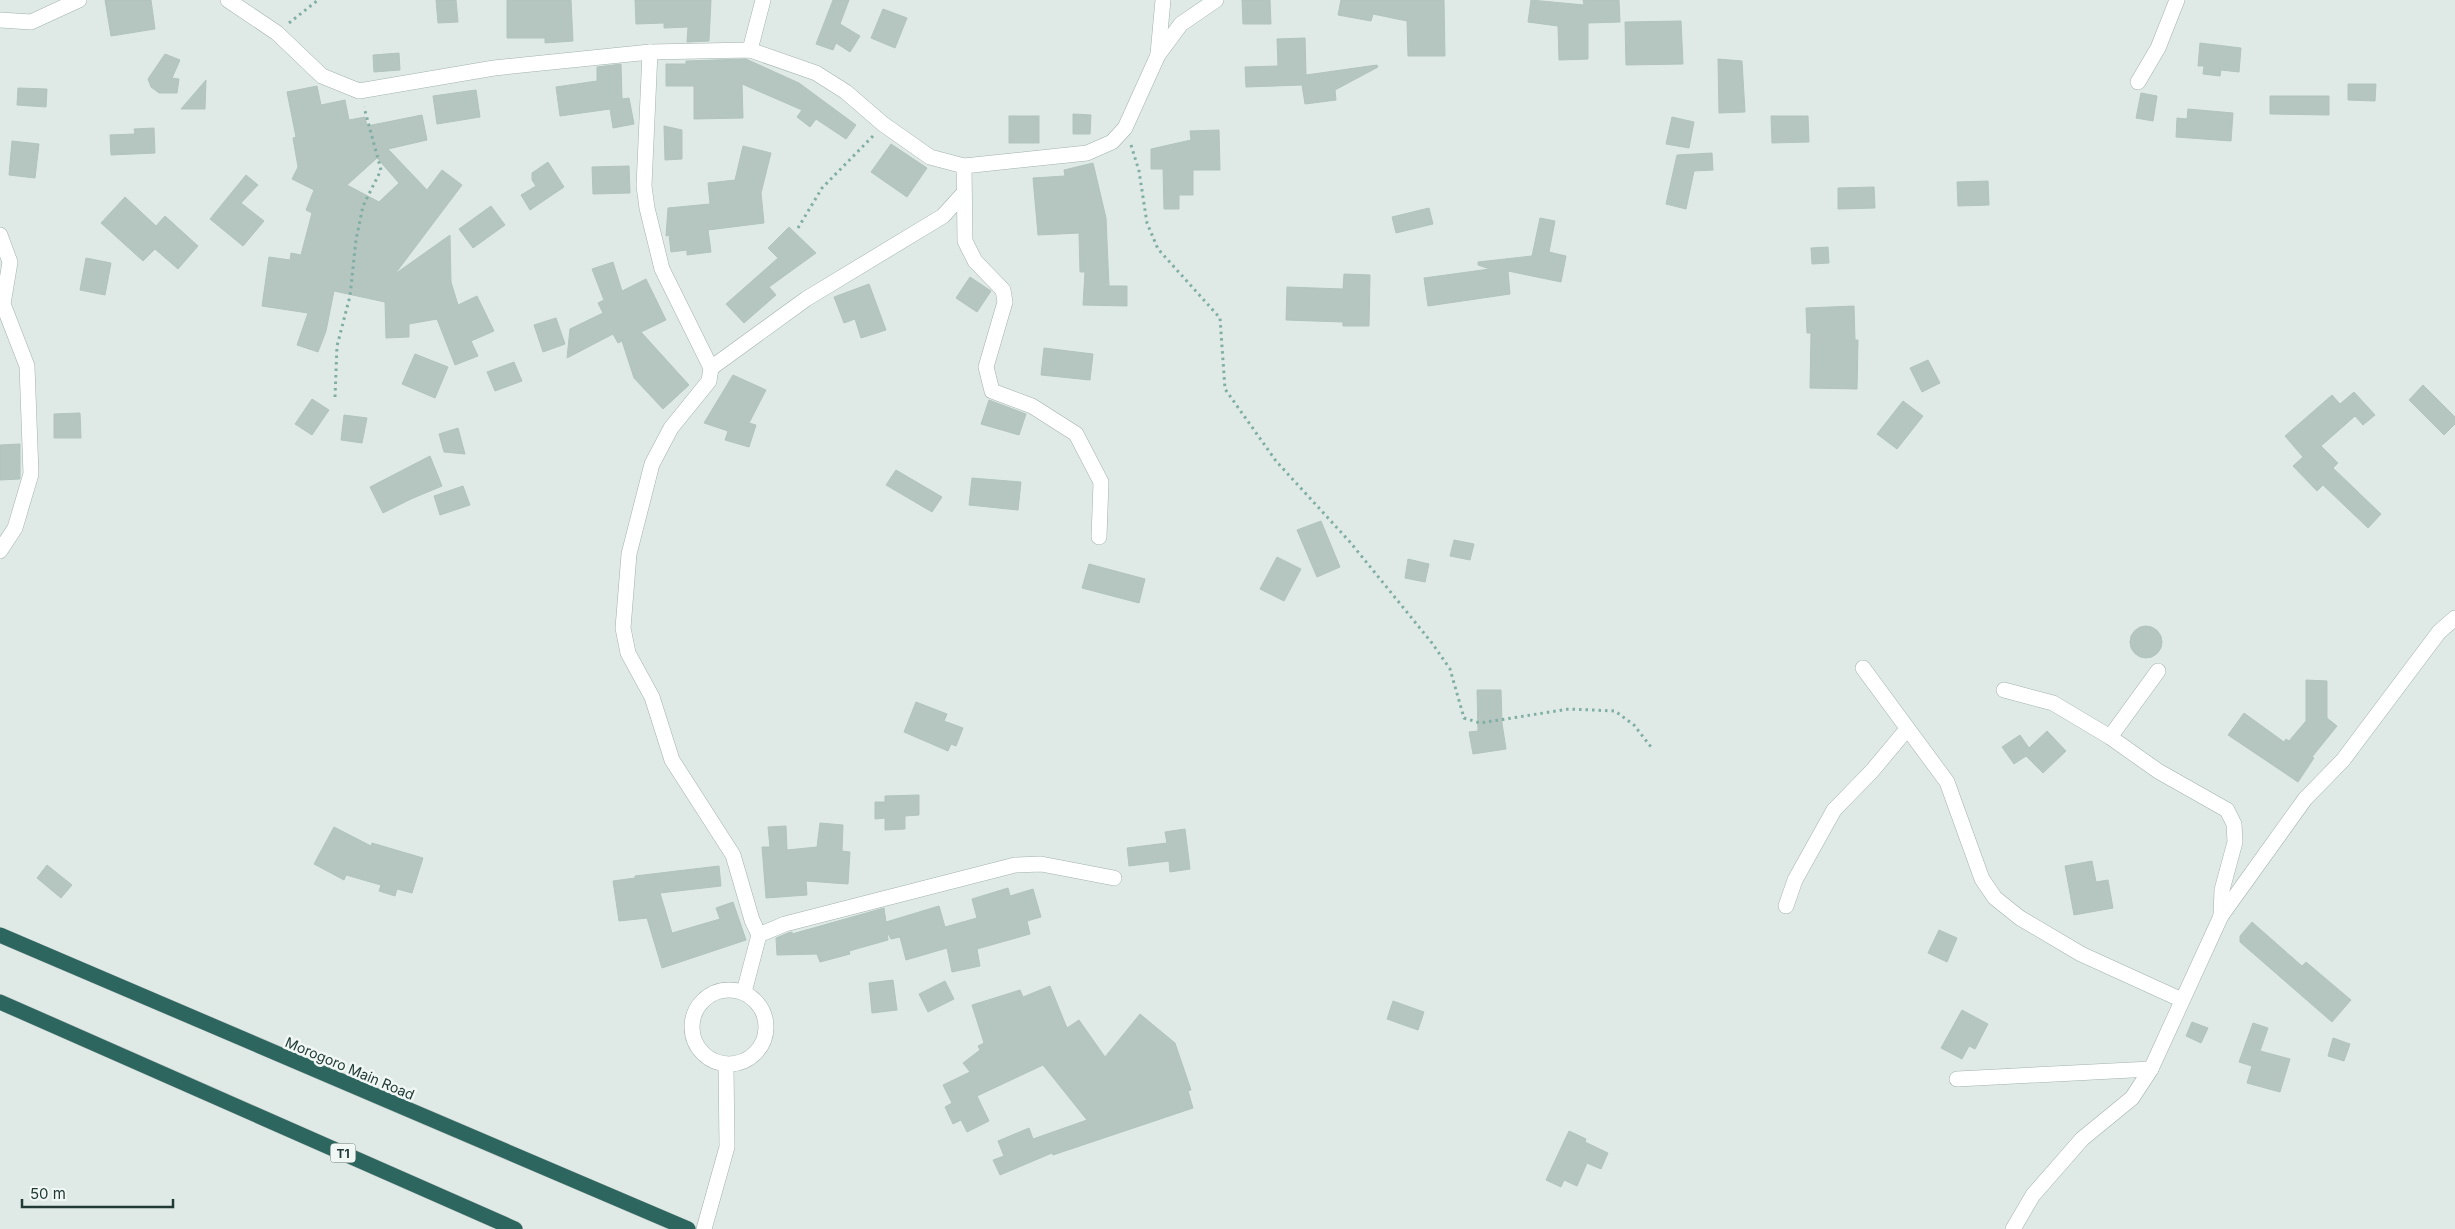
<svg xmlns="http://www.w3.org/2000/svg" width="2455" height="1229" font-family="Inter,sans-serif">
<rect width="100%" height="100%" fill="#dfeae6"/>
<g fill="#b5c5c0" stroke="#b2c4be" fill-rule="evenodd">
<polygon points="105,0 151,0 155,29 111,36"/>
<polygon points="436,0 456,0 458,22 438,23"/>
<polygon points="507,0 571,0 573,41 545,43 545,38 507,38"/>
<polygon points="635,0 711,0 709,41 687,42 688,27 664,28 664,23 636,24"/>
<polygon points="833,0 849,0 840,24 860,36 850,52 836,43 833,50 816,44"/>
<polygon points="1242,0 1270,0 1271,24 1243,24"/>
<polygon points="1341,0 1444,0 1445,56 1408,56 1407,21 1373,14 1371,21 1338,15"/>
<polygon points="1531,0 1584,5 1583,0 1619,0 1620,22 1588,23 1588,59 1559,60 1558,26 1528,22"/>
<polygon points="883,9 907,18 895,48 871,38"/>
<polygon points="1681,21 1683,64 1626,65 1625,22"/>
<polygon points="1305,38 1306,75 1377,65 1378,67 1335,90 1336,100 1305,104 1302,85 1246,87 1245,67 1278,66 1277,39"/>
<polygon points="2200,43 2241,48 2239,72 2221,70 2220,76 2203,74 2204,66 2198,66"/>
<polygon points="399,53 400,70 374,72 373,55"/>
<polygon points="165,54 180,60 172,78 179,79 177,93 159,93 151,87 148,79"/>
<polygon points="746,59 799,83 856,125 846,139 816,119 810,127 797,117 802,110 742,84 743,118 694,119 694,86 666,86 666,64 686,64 686,61"/>
<polygon points="1718,59 1742,61 1745,112 1719,113"/>
<polygon points="621,64 622,99 629,98 634,124 613,128 610,109 560,116 556,87 597,81 597,67"/>
<polygon points="206,80 205,109 181,109"/>
<polygon points="2348,84 2376,84 2375,101 2348,100"/>
<path d="M317,86L321,105L345,100L349,120L365,117L367,126L422,115L427,140L388,149L427,190L442,170L462,185L395,274L450,235L451,282L458,305L477,296L494,331L471,341L478,356L455,365L437,319L409,324V337L386,338L385,302L334,291L326,331L318,352L297,345L308,313L262,306L269,257L290,260L291,253L301,255L312,213L306,210L314,190L292,179L298,167L293,138L296,137L287,92ZM377,158L399,183L379,202L347,185Z"/>
<polygon points="18,88 47,89 46,107 17,105"/>
<polygon points="476,90 480,117 437,124 433,96"/>
<polygon points="2141,93 2157,96 2153,121 2136,118"/>
<polygon points="2270,96 2329,96 2329,115 2270,114"/>
<polygon points="2188,109 2233,113 2231,141 2176,137 2177,118 2187,119"/>
<polygon points="1073,114 1091,115 1090,134 1073,134"/>
<rect x="1009" y="116" width="30" height="27"/>
<polygon points="1771,116 1808,116 1809,142 1772,143"/>
<polygon points="1672,117 1694,122 1689,148 1666,144"/>
<polygon points="664,126 682,130 682,159 665,160"/>
<polygon points="154,128 155,153 111,155 110,135 135,134 134,129"/>
<polygon points="1219,130 1220,170 1193,170 1193,195 1179,195 1179,209 1164,209 1163,169 1151,169 1151,149 1191,140 1190,131"/>
<polygon points="12,141 39,144 35,178 9,175"/>
<polygon points="891,144 927,168 907,197 871,172"/>
<polygon points="743,146 771,153 761,193 764,223 708,230 711,252 687,255 687,250 671,252 669,235 666,236 668,208 710,204 708,183 735,180"/>
<polygon points="1712,153 1713,170 1694,171 1686,209 1666,204 1677,155"/>
<polygon points="548,162 564,187 530,210 521,195 536,186 532,180 532,173"/>
<polygon points="1093,163 1106,218 1109,286 1127,286 1127,306 1083,305 1085,272 1080,272 1079,233 1038,235 1033,178 1065,176 1064,170"/>
<polygon points="629,166 630,193 593,194 592,167"/>
<polygon points="246,175 258,185 241,203 264,221 243,246 210,219"/>
<polygon points="1988,181 1989,205 1958,206 1957,182"/>
<polygon points="1874,187 1875,208 1838,209 1838,188"/>
<polygon points="125,197 156,226 165,216 198,246 178,269 155,249 143,261 101,223"/>
<polygon points="491,206 505,225 473,248 459,229"/>
<polygon points="1429,208 1433,224 1396,233 1392,217"/>
<polygon points="1540,218 1555,221 1549,252 1566,256 1561,282 1508,271 1510,294 1428,306 1424,278 1490,269 1478,265 1478,262 1532,256"/>
<polygon points="789,227 816,253 769,287 776,295 744,323 726,304 778,258 768,248"/>
<polygon points="1828,247 1829,263 1812,264 1811,248"/>
<polygon points="86,258 111,263 105,295 80,290"/>
<polygon points="613,262 622,291 646,279 666,320 641,332 689,385 663,409 634,378 622,341 618,343 613,334 567,358 570,329 603,313 598,303 604,300 592,269"/>
<polygon points="1344,274 1370,275 1369,326 1343,326 1343,322 1286,320 1287,287 1343,289"/>
<polygon points="970,277 991,291 977,312 956,298"/>
<polygon points="869,284 886,330 861,338 855,319 844,323 834,297"/>
<polygon points="1854,306 1855,340 1858,340 1857,389 1810,388 1811,333 1807,333 1806,308"/>
<polygon points="556,318 565,344 543,352 534,325"/>
<polygon points="1044,348 1093,354 1090,380 1041,375"/>
<polygon points="415,354 448,367 435,398 402,384"/>
<polygon points="1928,360 1940,383 1922,392 1910,368"/>
<polygon points="514,362 522,381 495,391 487,372"/>
<polygon points="733,375 766,390 749,423 756,425 749,447 725,440 728,431 704,423"/>
<polygon points="2423,385 2455,417 2455,424 2444,435 2409,400"/>
<polygon points="2354,392 2375,415 2363,425 2355,416 2321,446 2338,463 2333,468 2381,514 2368,528 2323,485 2317,491 2293,466 2303,457 2285,436 2332,395 2340,404"/>
<polygon points="312,399 329,410 312,435 295,424"/>
<polygon points="989,400 1026,414 1019,435 981,424"/>
<polygon points="1903,401 1923,416 1897,449 1877,434"/>
<polygon points="80,413 81,438 54,438 54,414"/>
<polygon points="344,415 367,418 362,443 341,440"/>
<polygon points="458,428 465,454 444,452 439,434"/>
<polygon points="20,444 20,479 0,480 0,445"/>
<polygon points="430,456 442,486 411,499 383,513 370,487"/>
<polygon points="896,470 942,497 932,512 886,485"/>
<polygon points="972,478 1021,482 1018,510 969,505"/>
<polygon points="463,486 470,505 440,515 434,496"/>
<polygon points="1321,521 1340,567 1317,577 1297,530"/>
<polygon points="1454,540 1474,544 1470,560 1450,556"/>
<polygon points="1277,557 1301,569 1284,601 1260,589"/>
<polygon points="1408,559 1429,564 1425,582 1405,578"/>
<polygon points="1089,564 1145,579 1139,603 1082,588"/>
<circle cx="2146" cy="642" r="16"/>
<polygon points="2306,680 2327,681 2327,718 2337,726 2312,757 2314,758 2298,782 2228,735 2244,713 2284,742 2286,739 2289,741 2306,721"/>
<polygon points="1477,690 1501,690 1502,723 1506,749 1473,754 1469,732 1478,731"/>
<polygon points="916,702 947,714 944,721 963,728 956,746 951,744 948,751 904,732"/>
<polygon points="2047,731 2066,751 2043,773 2026,756 2014,764 2002,747 2020,735 2029,748"/>
<polygon points="919,795 919,815 905,816 905,829 885,830 885,818 875,819 875,802 885,802 885,796"/>
<polygon points="820,823 843,825 842,851 850,852 848,884 806,881 807,895 766,898 762,847 770,847 768,827 786,826 787,850 817,847"/>
<polygon points="334,827 371,846 372,843 423,858 412,893 397,889 395,896 379,891 381,885 346,875 344,880 314,864"/>
<polygon points="1185,829 1190,869 1170,872 1169,861 1129,866 1127,848 1167,843 1165,832"/>
<polygon points="2092,861 2096,882 2108,880 2113,908 2074,915 2065,866"/>
<polygon points="47,865 72,885 61,898 37,878"/>
<polygon points="719,866 721,886 660,893 672,933 720,919 716,908 733,902 746,940 662,968 647,918 619,921 613,881 635,878 635,876"/>
<polygon points="1008,888 1010,896 1033,889 1041,917 1027,921 1030,934 977,949 980,966 952,972 947,948 906,960 900,937 891,939 887,932 888,940 849,951 850,954 820,962 817,954 777,955 776,938 788,933 792,932 792,934 884,908 886,922 939,906 945,927 977,918 972,899"/>
<polygon points="2252,922 2302,966 2306,962 2351,1000 2332,1022 2240,942 2240,936"/>
<polygon points="1939,930 1957,938 1947,962 1928,953"/>
<polygon points="893,980 897,1010 872,1013 869,983"/>
<polygon points="945,981 954,999 928,1012 919,994"/>
<polygon points="1050,986 1067,1028 1079,1020 1105,1057 1140,1014 1175,1043 1191,1090 1188,1091 1193,1108 1053,1155 1052,1153 1000,1175 993,1160 1004,1156 998,1141 1029,1128 1033,1139 1087,1120 1043,1065 977,1096 989,1121 967,1132 961,1120 953,1124 945,1107 952,1103 943,1085 970,1072 963,1063 980,1050 978,1046 984,1043 972,1005 1020,990 1023,997"/>
<polygon points="1393,1001 1424,1012 1418,1030 1387,1019"/>
<polygon points="1962,1010 1988,1024 1975,1049 1969,1046 1962,1059 1941,1048"/>
<polygon points="2192,1022 2208,1028 2201,1043 2186,1036"/>
<polygon points="2253,1023 2268,1028 2260,1051 2290,1059 2280,1092 2247,1083 2252,1066 2239,1062"/>
<polygon points="2333,1038 2350,1044 2344,1061 2328,1056"/>
<polygon points="1569,1131 1586,1139 1585,1142 1608,1153 1601,1169 1587,1163 1577,1186 1564,1180 1561,1187 1546,1180"/>
</g>
<g fill="none" stroke-linecap="round" stroke-linejoin="round">
<defs>
<g id="street">
<polyline points="228,0 277,33 322,76 359,91 494,68 650,52 750,50 816,73 846,92 883,124 930,157 964,166 1087,153 1112,142 1125,128 1158,55 1181,24 1216,0"/>
<polyline points="0,20 31,22 79,0"/>
<polyline points="750,50 763,0"/>
<polyline points="650,52 644,186 647,208 662,269 711,368 709,381 671,428 652,464 629,554 623,628 628,653 652,697 672,760 733,855 752,920 759,935 744,992"/>
<polyline points="1158,54 1163,0"/>
<polyline points="2138,82 2158,48 2177,0"/>
<polyline points="964,166 965,241 975,261 1003,290 1005,302 986,367 992,391 1032,406 1076,434 1101,482 1099,537"/>
<polyline points="0,235 10,262 3,304 27,366 31,474 15,528 0,551"/>
<polyline points="711,368 806,299 943,216 963,194"/>
<polyline points="1863,668 1947,782 1982,879 1995,898 2020,918 2081,954 2182,1000"/>
<polyline points="2004,690 2053,703 2110,737 2158,771 2227,810 2234,824 2235,842 2222,890 2221,916"/>
<polyline points="2110,737 2158,671"/>
<polyline points="1786,906 1795,880 1834,810 1872,771 1907,729"/>
<polyline points="759,935 785,924 1015,865 1041,864 1114,878"/>
<circle cx="729" cy="1027" r="37"/>
<polyline points="1957,1079 2151,1069"/>
<polyline points="704,1229 727,1147 726,1065"/>
<polyline points="2013,1229 2033,1195 2082,1139 2132,1098 2151,1069 2221,916 2305,799 2343,760 2439,632 2455,618"/>
</g>
<g id="highway">
<polyline points="0,935 688,1229"/>
<polyline points="0,1002 515,1229"/>
</g>
</defs>
<use href="#street" stroke="#a2b2ad" stroke-width="16"/>
<use href="#highway" stroke="#bcc4c2" stroke-width="16"/>
<g stroke="#80aea3" stroke-width="3" stroke-dasharray="2.5 4" stroke-linecap="butt">
<polyline points="289,23 318,0"/>
<polyline points="1131,145 1139,171 1147,223 1158,249 1220,318 1225,389 1276,461 1350,542 1432,643 1450,669 1464,718 1480,723 1569,709 1615,711 1634,725 1651,747"/>
<polyline points="798,228 822,188 873,136"/>
<polyline points="335,397 337,346 350,296 356,240 363,206 381,170 364,107"/>
</g>
<use href="#street" stroke="#fff" stroke-width="15"/>
<use href="#highway" stroke="#2d665f" stroke-width="15"/>
</g>
<g text-anchor="middle" dominant-baseline="central" stroke-width="5" stroke-linejoin="round" paint-order="stroke">
<rect fill="#f0f7f4" stroke="#5f736e" stroke-width="1" x="330.5" y="1143.5" width="25" height="19" rx="4"/>
<g font-size="12" font-weight="bold" fill="#213a35">
<text x="343" y="1153">T1</text>
</g>
<g font-size="14" fill="#213a35" stroke="#f0f7f4">
<text transform="translate(350 1068) rotate(23)">Morogoro Main Road</text>
</g>
</g>
<path d="M22 1199v8h151v-8" fill="none" stroke="#213a35" stroke-width="2.5"/>
<text x="30" y="1199" font-size="15" fill="#213a35" stroke="#f0f7f4" stroke-width="4" paint-order="stroke">50 m</text>
</svg>
